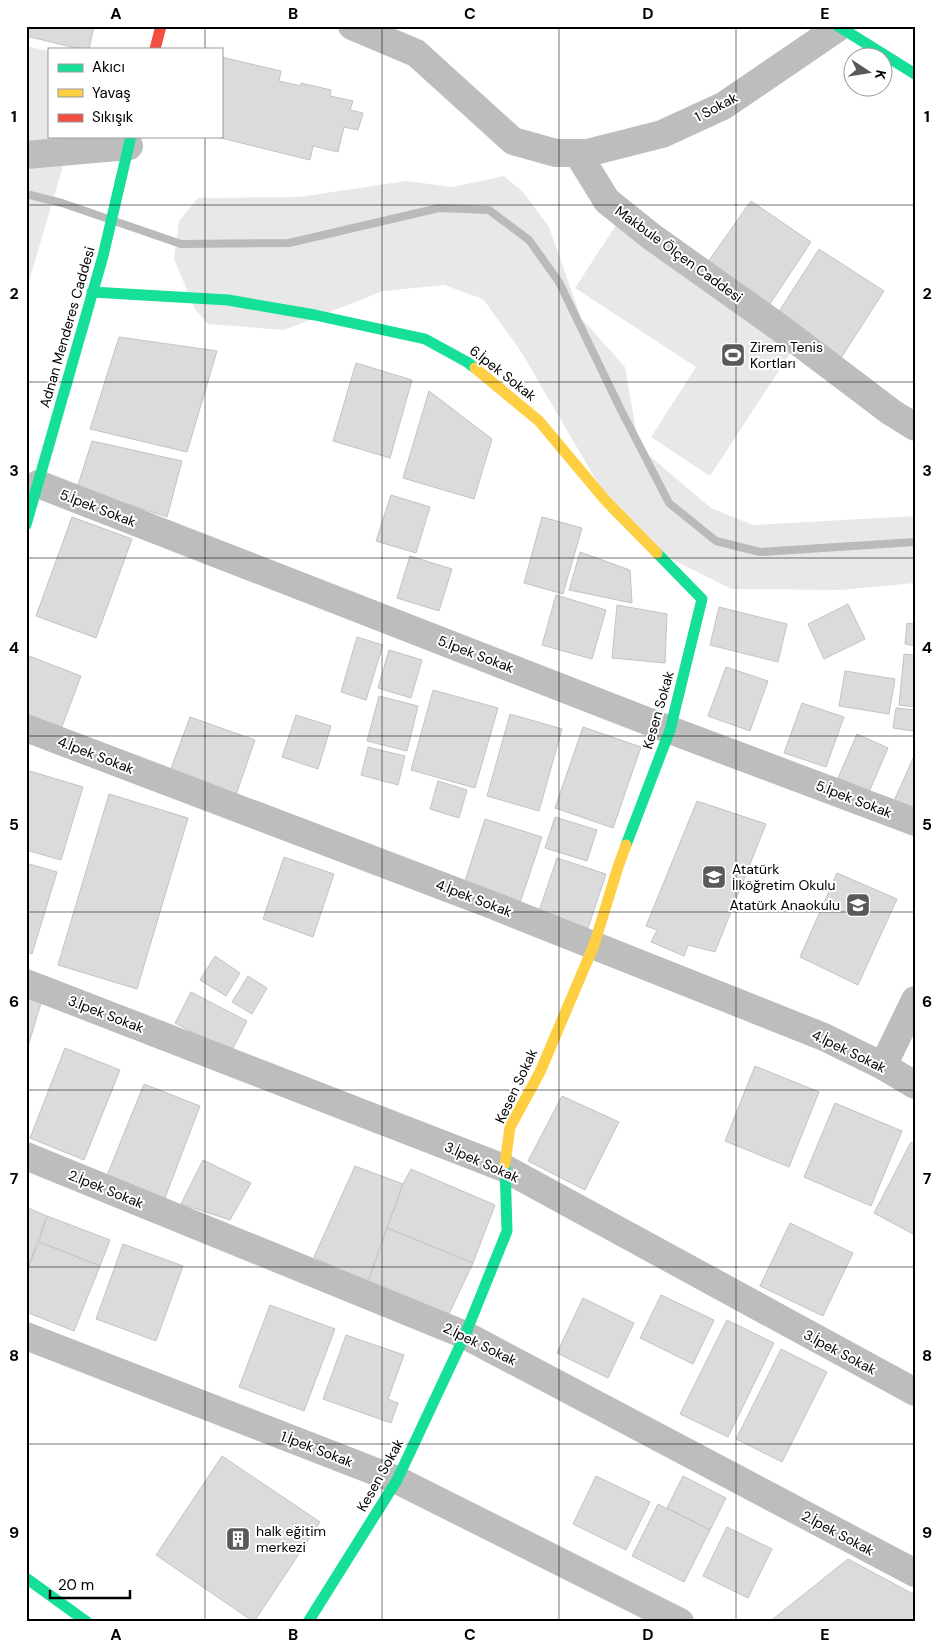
<svg xmlns="http://www.w3.org/2000/svg" width="941" height="1648" font-family="'DM Sans',sans-serif">
<rect width="100%" height="100%" fill="#fff"/>
<g fill="#e8e8e8">
<polygon points="26,46 49,51 49,136 72,136 26,291"/>
<polygon points="504,176 523,192 549,227 581,318 625,367 639,447 711,508 753,525 915,516 915,583 840,590 731,589 663,555 613,509 520,350 483,299 444,285 383,291 284,330 208,324 195,309 174,259 179,221 198,198 299,197 406,181 453,187"/>
<polygon points="616,225 797,343 710,476 651,437 696,367 575,288"/>
</g>
<g fill="none" stroke-linecap="round" stroke-linejoin="round">
<polyline stroke="#bababa" stroke-width="8" points="26,194 62,203 181,244 289,243 439,208 489,210 529,240 559,282 621,410 669,503 716,541 760,552 915,542"/>
</g>
<g fill="#dbdbdb" stroke="#c3c3c3">
<polygon points="26,26 94,26 89,49 80,49 26,36"/>
<polygon points="221,57 281,71 279,81 301,86 301,83 331,90 330,96 353,101 350,110 363,113 358,130 344,127 338,152 313,146 310,160 213,136 221,136"/>
<polygon points="751,201 811,242 766,310 705,266"/>
<polygon points="819,249 884,291 841,358 776,316"/>
<polygon points="119,337 217,351 187,452 90,429"/>
<polygon points="356,363 412,380 390,458 333,441"/>
<polygon points="429,391 492,439 474,499 403,478"/>
<polygon points="92,441 182,461 167,517 77,488"/>
<polygon points="391,495 430,507 416,553 376,541"/>
<polygon points="72,517 132,539 96,638 36,616"/>
<polygon points="542,517 582,528 563,594 524,583"/>
<polygon points="580,552 630,570 632,603 569,590"/>
<polygon points="410,556 452,569 439,611 397,598"/>
<polygon points="556,595 606,610 592,659 542,645"/>
<polygon points="848,604 865,639 824,659 808,624"/>
<polygon points="617,605 667,614 665,663 612,658"/>
<polygon points="719,607 787,624 778,662 710,645"/>
<polygon points="907,623 915,624 915,646 905,644"/>
<polygon points="357,637 383,645 366,700 341,692"/>
<polygon points="389,650 422,660 411,698 378,688"/>
<polygon points="904,654 915,655 915,707 899,705"/>
<polygon points="29,656 81,676 61,729 26,715 26,662"/>
<polygon points="726,667 768,681 750,731 708,716"/>
<polygon points="845,671 895,679 889,714 839,706"/>
<polygon points="433,690 498,708 475,788 411,770"/>
<polygon points="379,696 418,706 407,751 367,741"/>
<polygon points="802,703 844,717 826,767 784,753"/>
<polygon points="896,708 915,710 913,731 893,728"/>
<polygon points="510,714 562,729 539,811 487,796"/>
<polygon points="296,715 331,726 318,769 282,757"/>
<polygon points="190,717 255,740 236,795 170,771"/>
<polygon points="583,727 641,747 613,828 555,808"/>
<polygon points="857,734 888,748 869,792 838,778"/>
<polygon points="368,747 405,756 398,785 361,775"/>
<polygon points="915,754 915,813 893,803"/>
<polygon points="26,770 83,787 61,860 26,850"/>
<polygon points="438,781 467,790 459,818 430,809"/>
<polygon points="109,794 188,818 137,989 58,965"/>
<polygon points="697,801 766,824 715,952 688,945 684,956 651,942 657,930 646,926"/>
<polygon points="555,817 597,830 587,861 545,848"/>
<polygon points="485,819 542,837 519,906 463,887"/>
<polygon points="284,857 334,874 313,937 263,919"/>
<polygon points="557,858 606,874 586,934 537,917"/>
<polygon points="26,863 57,872 32,954 26,952"/>
<polygon points="837,873 897,899 858,985 800,957"/>
<polygon points="215,956 240,973 226,996 200,980"/>
<polygon points="248,976 267,988 252,1014 232,1002"/>
<polygon points="191,992 247,1021 231,1052 175,1023"/>
<polygon points="26,998 41,1003 26,1053"/>
<polygon points="65,1048 120,1070 84,1160 30,1138"/>
<polygon points="755,1066 819,1092 789,1167 725,1141"/>
<polygon points="144,1084 200,1106 163,1203 106,1178"/>
<polygon points="562,1096 619,1122 585,1190 528,1161"/>
<polygon points="835,1103 902,1131 871,1206 804,1177"/>
<polygon points="911,1142 915,1144 915,1235 874,1213"/>
<polygon points="203,1160 251,1183 230,1220 181,1204"/>
<polygon points="355,1166 403,1184 367,1284 314,1257"/>
<polygon points="411,1169 495,1205 473,1263 387,1228 403,1184"/>
<polygon points="26,1207 47,1216 26,1273"/>
<polygon points="47,1216 110,1240 100,1266 39,1242"/>
<polygon points="790,1223 853,1253 823,1316 760,1286"/>
<polygon points="387,1228 473,1263 448,1316 367,1284"/>
<polygon points="39,1242 100,1266 74,1331 26,1312 26,1273"/>
<polygon points="123,1244 183,1266 156,1341 96,1319"/>
<polygon points="661,1295 714,1320 693,1364 640,1338"/>
<polygon points="583,1298 634,1323 608,1378 557,1353"/>
<polygon points="270,1305 335,1329 304,1411 239,1387"/>
<polygon points="727,1320 774,1343 728,1437 680,1414"/>
<polygon points="346,1335 404,1355 388,1399 398,1403 391,1423 323,1399"/>
<polygon points="781,1349 827,1372 782,1462 736,1439"/>
<polygon points="222,1456 320,1522 254,1622 156,1555"/>
<polygon points="596,1476 650,1502 626,1550 573,1524"/>
<polygon points="683,1476 726,1498 710,1530 667,1508"/>
<polygon points="658,1504 710,1530 684,1582 632,1556"/>
<polygon points="727,1527 772,1549 748,1598 703,1576"/>
<polygon points="848,1559 915,1595 915,1618 910,1622 777,1622 773,1619"/>
</g>
<g fill="none" stroke-linecap="round" stroke-linejoin="round">
<g stroke="#bdbdbd" stroke-width="28">
<polyline points="352,26 416,53 513,141 556,153 587,153 662,134 723,106 839,27"/>
<polyline points="578,154 607,201 652,237 776,325 891,412 915,427"/>
<polyline points="26,155 129,146"/>
<polyline points="38,484 670,730 915,822"/>
<polyline points="26,728 492,905 824,1037 883,1066 915,1085"/>
<polyline points="26,983 504,1168 915,1392"/>
<polyline points="883,1066 915,1000"/>
<polyline points="26,1156 465,1335 915,1573"/>
<polyline points="26,1336 397,1480 680,1622"/>
</g>
<g stroke="#16e098" stroke-width="11">
<polyline points="838,26 915,74"/>
<polyline points="92,292 228,300 315,315 425,339 467,362 475,368"/>
<polyline points="26,525 103,256 131,136"/>
<polyline points="626,845 670,730 702,599 657,553"/>
<polyline points="26,1578 87,1622"/>
<polyline points="308,1622 397,1480 465,1335 507,1231 505,1164"/>
</g>
<g stroke="#ffcf43" stroke-width="11">
<polyline points="475,368 539,421 606,501 657,553"/>
<polyline points="505,1164 510,1127 540,1072 594,945 618,867 626,845"/>
</g>
<polyline stroke="#f24e42" stroke-width="11" points="155,49 161,26"/>
</g>
<path fill="none" stroke="#000" stroke-width="1" stroke-opacity="0.55" d="M205,26V49M382,26V1622M559,26V1622M736,26V1622M205,136V1622M26,205H915M26,382H915M26,558H915M26,736H915M26,912H915M26,1090H915M26,1267H915M26,1444H915"/>
<defs>
<symbol id="stadium-square" viewBox="-11 -11 22 22"><rect x="-9" y="-9" width="18" height="18" rx="4" fill="#595959" stroke="#fff"/><path d="M0-5a6.5 5 0 1 0 0 10a6.5 5 0 1 0 0-10ZM-3.5-1.8h7v3.6h-7Z" fill="#fff"/></symbol>
<symbol id="school-square" viewBox="-11 -11 22 22"><rect x="-9" y="-9" width="18" height="18" rx="4" fill="#595959" stroke="#fff"/><path d="M0-5L7-2L0 1L-7-2ZM-4 1L0 2.5L4 1V4Q0 6-4 4Z" fill="#fff"/></symbol>
<symbol id="building-square" viewBox="-11 -11 22 22"><rect x="-9" y="-9" width="18" height="18" rx="4" fill="#595959" stroke="#fff"/><path d="M-4-6H4V6H1V3H-1V6H-4ZM-2.5-4.3h1.7v1.8h-1.7ZM.8-4.3h1.7v1.8H.8ZM-2.5-1h1.7V.8h-1.7ZM.8-1h1.7V.8H.8Z" fill="#fff"/></symbol>
</defs>
<g fill-rule="evenodd">
<use href="#stadium-square" x="719" y="341" width="28" height="28"/>
<use href="#school-square" x="700" y="863" width="28" height="28"/>
<use href="#school-square" x="844" y="891" width="28" height="28"/>
<use href="#building-square" x="224" y="1525" width="28" height="28"/>
</g>
<g text-anchor="middle" dominant-baseline="central" stroke-width="4" stroke-linejoin="round" paint-order="stroke">
<g font-size="14" fill="#000" stroke="#fff">
<text transform="translate(716 107) rotate(-28)">1 Sokak</text>
<text transform="translate(679 254) rotate(36)">Makbule Ölçen Caddesi</text>
<text transform="translate(67 327) rotate(-74)">Adnan Menderes Caddesi</text>
<text transform="translate(503 373) rotate(38)">6.İpek Sokak</text>
<text transform="translate(98 508) rotate(21)">5.İpek Sokak</text>
<text transform="translate(476 654) rotate(21)">5.İpek Sokak</text>
<text transform="translate(658 710) rotate(-74)">Kesen Sokak</text>
<text transform="translate(96 755) rotate(21)">4.İpek Sokak</text>
<text transform="translate(854 799) rotate(21)">5.İpek Sokak</text>
<text transform="translate(474 898) rotate(21)">4.İpek Sokak</text>
<text transform="translate(106 1014) rotate(21)">3.İpek Sokak</text>
<text transform="translate(849 1051) rotate(26)">4.İpek Sokak</text>
<text transform="translate(516 1086) rotate(-65)">Kesen Sokak</text>
<text transform="translate(482 1162) rotate(24)">3.İpek Sokak</text>
<text transform="translate(106 1189) rotate(22)">2.İpek Sokak</text>
<text transform="translate(480 1344) rotate(26)">2.İpek Sokak</text>
<text transform="translate(840 1352) rotate(28)">3.İpek Sokak</text>
<text transform="translate(317 1449) rotate(21)">1.İpek Sokak</text>
<text transform="translate(380 1475) rotate(-61)">Kesen Sokak</text>
<text transform="translate(838 1533) rotate(28)">2.İpek Sokak</text>
</g>
<g font-size="14" fill="#000" stroke="#fff" text-anchor="start">
<text x="750" y="347">Zirem Tenis<tspan x="750" dy="16">Kortları</tspan></text>
<text x="732" y="869">Atatürk<tspan x="732" dy="16">İlköğretim Okulu</tspan></text>
<text x="840" y="905" text-anchor="end">Atatürk Anaokulu</text>
<text x="256" y="1531">halk eğitim<tspan x="256" dy="16">merkezi</tspan></text>
</g>
</g>
<rect width="941" height="1648" fill="none" stroke="#ffffff" stroke-width="55"/>
<rect x="48" y="48" width="175" height="90" fill="#ffffff" stroke="#999999"/>
<rect x="58" y="64" width="25" height="8" fill="#16e098" stroke="#999999"/>
<text x="92" y="72" font-size="15" fill="#000000">Akıcı</text>
<rect x="58" y="89" width="25" height="8" fill="#ffcf43" stroke="#999999"/>
<text x="92" y="98" font-size="15" fill="#000000">Yavaş</text>
<rect x="58" y="114" width="25" height="8" fill="#f24e42" stroke="#999999"/>
<text x="92" y="122" font-size="15" fill="#000000">Sıkışık</text>
<g transform="translate(868 72) rotate(102)"><circle r="24" fill="#ffffff" stroke="#999999"/>
<path d="M0-4L9 19L0 12L-9 19Z" fill="#595959"/>
<text y="-8" font-size="14" font-weight="bold" text-anchor="middle" fill="#000000">K</text>
</g>
<path d="M50 1590v8h80v-8" fill="none" stroke="#000000" stroke-width="2.5"/>
<text x="58" y="1590" font-size="15" fill="#000000" stroke="#ffffff" stroke-width="4" paint-order="stroke">20 m</text>
<rect x="28" y="28" width="886" height="1592" fill="none" stroke="#000" stroke-width="2"/>
<g font-size="16" text-anchor="middle" font-weight="bold" fill="#000">
<text x="116" y="19">A</text>
<text x="293" y="19">B</text>
<text x="470" y="19">C</text>
<text x="648" y="19">D</text>
<text x="825" y="19">E</text>
<text x="14" y="122">1</text>
<text x="927" y="122">1</text>
<text x="14" y="299">2</text>
<text x="927" y="299">2</text>
<text x="14" y="476">3</text>
<text x="927" y="476">3</text>
<text x="14" y="653">4</text>
<text x="927" y="653">4</text>
<text x="14" y="830">5</text>
<text x="927" y="830">5</text>
<text x="14" y="1007">6</text>
<text x="927" y="1007">6</text>
<text x="14" y="1184">7</text>
<text x="927" y="1184">7</text>
<text x="14" y="1361">8</text>
<text x="927" y="1361">8</text>
<text x="14" y="1538">9</text>
<text x="927" y="1538">9</text>
<text x="116" y="1640">A</text>
<text x="293" y="1640">B</text>
<text x="470" y="1640">C</text>
<text x="648" y="1640">D</text>
<text x="825" y="1640">E</text>
</g>
</svg>
